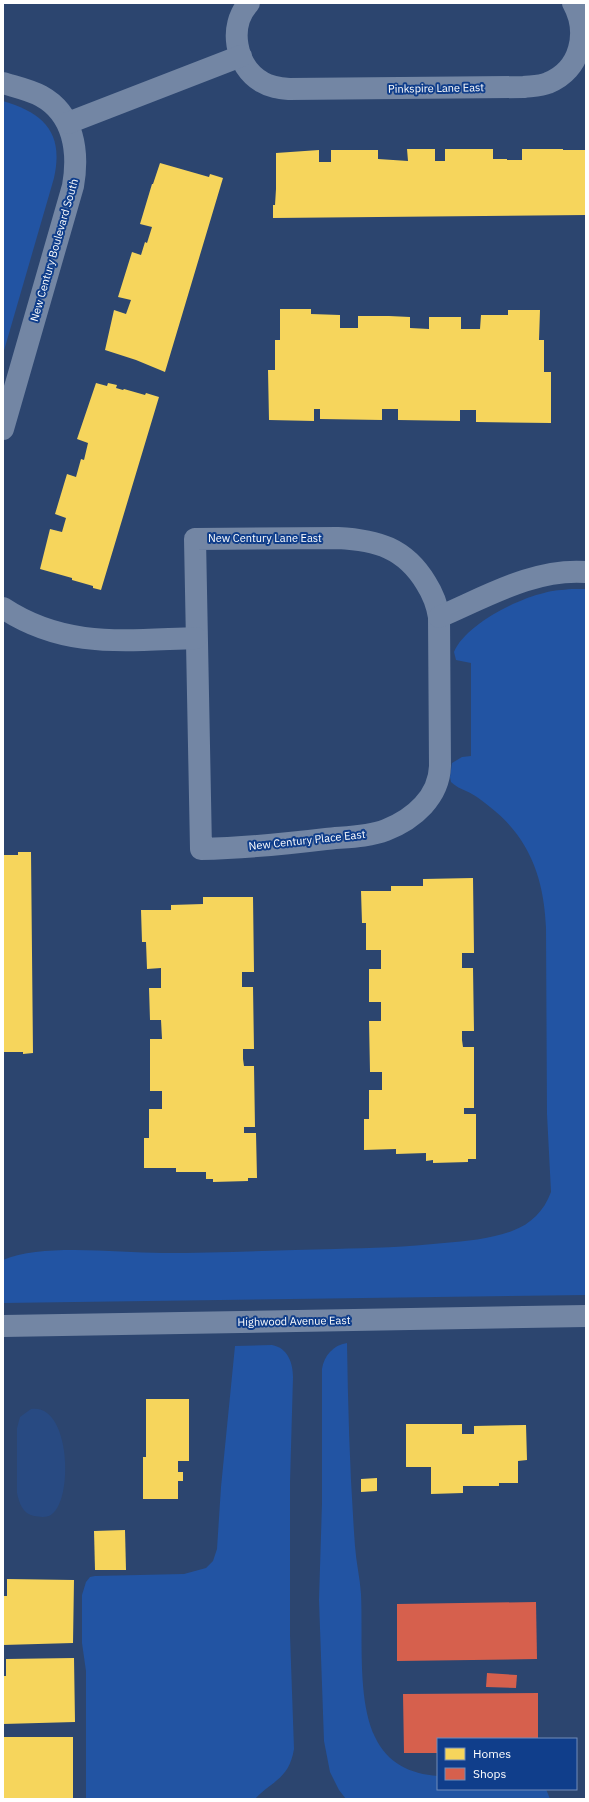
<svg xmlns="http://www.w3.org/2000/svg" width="589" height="1802" font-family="'IBM Plex Sans',sans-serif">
<rect width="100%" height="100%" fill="#2c456f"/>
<g fill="#2254a3">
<path d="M3,101C44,113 64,133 54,178L3,354Z"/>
<path d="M572,589H586V1295L3,1303V1260C44,1243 117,1253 162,1253C220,1253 278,1250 335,1249C371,1248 407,1247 444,1243C467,1241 490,1239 512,1231C531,1224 544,1211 551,1192L547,1114L546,928C544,879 530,838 490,807C484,802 479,798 472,794C465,790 457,788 451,782L450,777L452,763L462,757L471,756V663L456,660L454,652C465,625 517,599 544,593C553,590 562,590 572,589Z"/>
<path d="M347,1343C348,1411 350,1478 355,1546C356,1562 360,1578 361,1594C363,1635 357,1701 375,1737C387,1763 410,1774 438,1776V1789H546L550,1799H346L339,1790L330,1772L324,1741L319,1600L322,1503V1369C324,1356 333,1345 347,1343Z"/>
<path d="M272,1345C288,1348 293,1363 293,1377L290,1482V1635L294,1749C289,1779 273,1780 255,1799H86V1671L82,1643V1595L86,1582L90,1577L95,1576L184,1574L206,1568L213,1561L217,1549L221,1487L235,1346Z"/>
</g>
<path fill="#284a82" d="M31,1409C70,1402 74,1498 52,1514C48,1518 40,1517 34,1516C23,1514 19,1503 17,1493V1428L20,1417Z"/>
<g fill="#f6d55c">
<polygon points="407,149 435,149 435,161 445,161 445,149 493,149 493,159 507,159 507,160 522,160 522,149 563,149 563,150 586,150 586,215 273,218 273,205 275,205 276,189 276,153 319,150 319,162 331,162 331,150 378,150 378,159 408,161"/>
<polygon points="160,163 209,177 210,174 223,178 165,372 136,360 105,350 114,310 126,314 131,300 118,297 132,252 141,255 145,242 147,243 152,227 140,224 152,184 153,184"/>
<polygon points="280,309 311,309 311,314 340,315 340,328 358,328 358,316 389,316 410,317 410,328 429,329 429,317 461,317 461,329 480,329 481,315 508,315 508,310 540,310 539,340 544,340 544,372 551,372 551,423 476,422 476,410 460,410 460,421 398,420 398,409 382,409 382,420 320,419 320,409 314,409 314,421 269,420 268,370 275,370 275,340 280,340"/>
<polygon points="96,383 107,386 108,383 117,385 116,388 123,390 124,389 145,395 146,393 159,397 101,590 93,588 93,586 72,580 72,578 40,569 50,529 62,532 66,518 55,514 67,474 76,477 81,459 84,460 88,443 77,439"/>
<polygon points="18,852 31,852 33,1053 23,1054 23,1052 3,1052 3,855 18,855"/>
<polygon points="473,878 474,953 462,953 462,968 473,968 474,1031 462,1031 462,1040 463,1047 474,1047 474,1108 464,1108 464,1114 476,1114 476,1159 468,1159 468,1162 433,1163 433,1160 426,1161 426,1153 396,1154 396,1149 364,1150 364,1119 369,1119 369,1090 382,1090 382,1072 370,1072 369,1021 381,1021 381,1002 369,1002 369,969 381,969 381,950 366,950 366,923 362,923 361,891 391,891 391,886 423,886 423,879"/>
<polygon points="203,897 253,897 254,972 242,972 242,987 253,987 254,1049 243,1049 243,1059 244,1066 254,1066 255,1127 244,1127 244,1133 256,1133 257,1178 248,1178 248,1181 213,1182 213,1179 206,1179 206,1172 176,1172 176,1168 144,1168 144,1138 149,1138 149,1109 162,1109 162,1091 150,1091 150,1039 162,1039 161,1020 150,1020 149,988 161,988 161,968 147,969 146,942 142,942 141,910 171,910 171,905 203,904"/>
<polygon points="146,1399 189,1399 189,1461 178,1461 178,1472 183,1472 183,1481 178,1481 178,1499 143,1499 143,1457 146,1457"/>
<polygon points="406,1424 462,1424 462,1434 474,1434 474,1426 526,1425 527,1460 518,1461 518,1483 499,1483 499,1486 463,1486 463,1493 431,1494 431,1467 406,1467"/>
<polygon points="377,1478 377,1491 361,1492 361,1479"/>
<polygon points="125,1530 126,1570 95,1570 94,1531"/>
<polygon points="7,1579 74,1580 73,1643 3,1645 3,1596 7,1596"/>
<polygon points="74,1658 75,1722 3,1724 3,1676 6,1676 6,1659"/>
<polygon points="4,1737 73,1737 73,1799 3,1799"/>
</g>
<g fill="#d6604d">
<polygon points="536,1602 537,1659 397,1661 397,1604"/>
<polygon points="487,1673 517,1675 516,1688 486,1687"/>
<polygon points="538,1693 538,1739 438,1739 438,1753 404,1753 403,1694"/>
</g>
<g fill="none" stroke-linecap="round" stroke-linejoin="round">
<g stroke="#7386a4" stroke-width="22">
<path d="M249,3C228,26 235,66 262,82C270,87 279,88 289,89L524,87C532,86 541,86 548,83C581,70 589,32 573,3"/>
<path d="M3,83C16,87 30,90 41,96C74,114 79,152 73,186L3,429"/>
<polyline points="68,123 241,56"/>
<path d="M338,538C377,540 405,548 426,583C433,594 437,604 439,617L440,766C439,797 414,819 386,830C368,837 346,837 326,839C285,844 243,848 201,849L195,539Z"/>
<path d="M3,608C65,649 125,640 196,638"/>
<path d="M439,617C486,597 534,568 586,572"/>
</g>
<polyline stroke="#7386a4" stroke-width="22" points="3,1326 586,1316"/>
</g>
<g text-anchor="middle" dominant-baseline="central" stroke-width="4" stroke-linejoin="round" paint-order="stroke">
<g font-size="11" fill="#fff" stroke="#103e8b">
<text transform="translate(436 88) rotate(-1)">Pinkspire Lane East</text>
<text transform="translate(54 250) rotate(-74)">New Century Boulevard South</text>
<text x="265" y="538">New Century Lane East</text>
<text transform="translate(307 840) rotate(-6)">New Century Place East</text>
<text transform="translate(294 1321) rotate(-1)">Highwood Avenue East</text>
</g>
</g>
<rect width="589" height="1802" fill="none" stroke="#ffffff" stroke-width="8"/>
<rect x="437" y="1738" width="140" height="52" fill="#103e8b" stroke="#708bb9"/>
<rect x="445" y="1748" width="20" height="12" fill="#f6d55c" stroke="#708bb9"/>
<text x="473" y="1758" font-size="12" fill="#ffffff">Homes</text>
<rect x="445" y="1768" width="20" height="12" fill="#d6604d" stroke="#708bb9"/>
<text x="473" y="1778" font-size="12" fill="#ffffff">Shops</text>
</svg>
